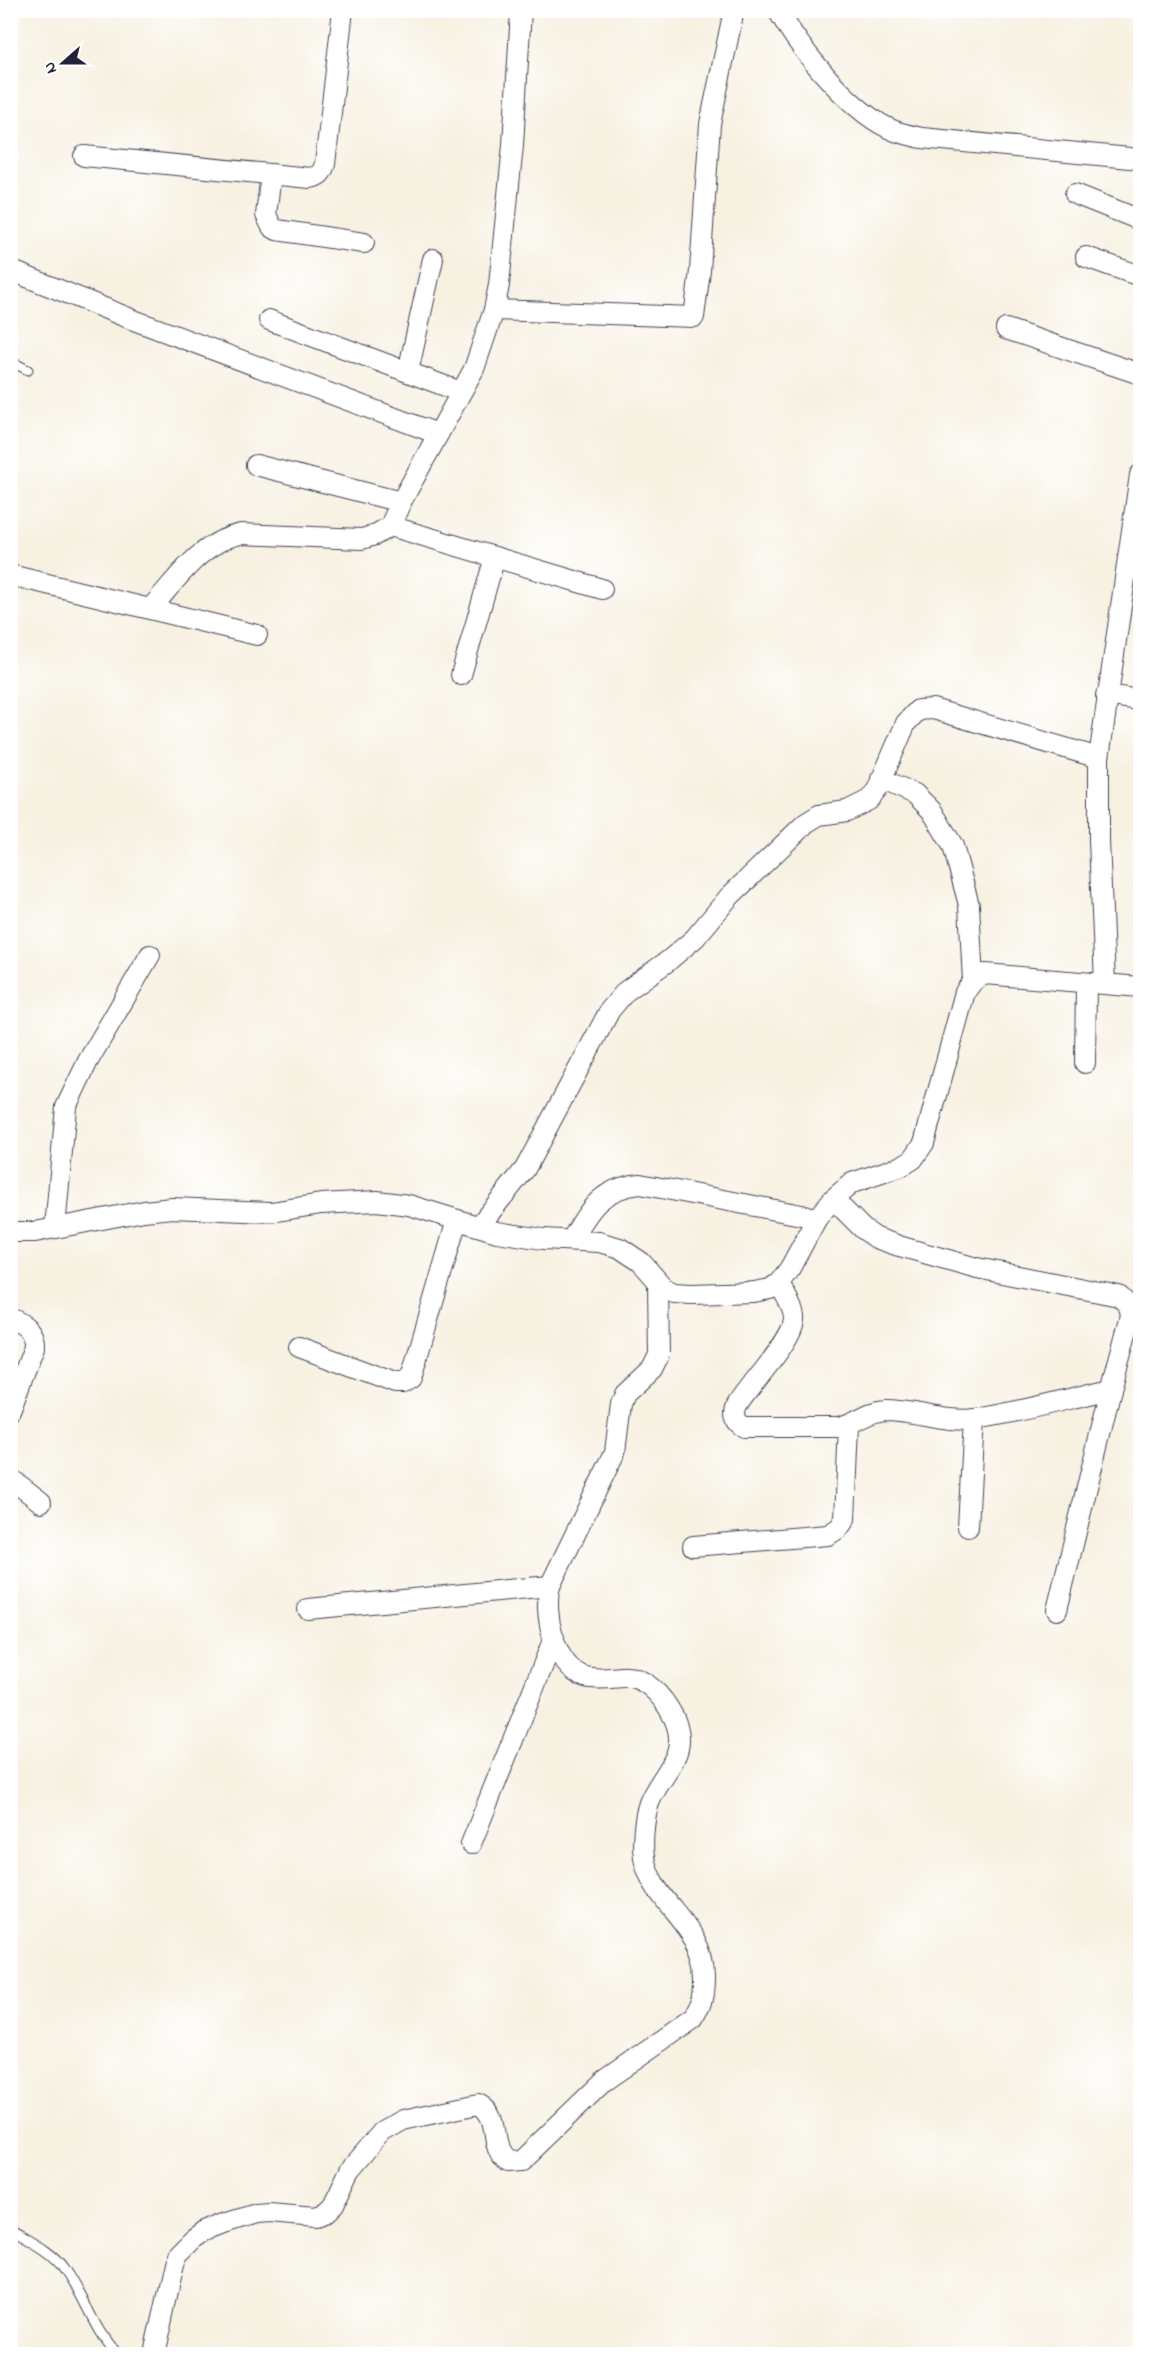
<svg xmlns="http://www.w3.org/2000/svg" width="1151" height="2365" font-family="'Indie Flower',sans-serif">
<rect width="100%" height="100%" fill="#fff"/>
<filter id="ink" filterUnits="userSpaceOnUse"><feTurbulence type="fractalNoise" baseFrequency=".0167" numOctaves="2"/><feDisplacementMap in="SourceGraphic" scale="12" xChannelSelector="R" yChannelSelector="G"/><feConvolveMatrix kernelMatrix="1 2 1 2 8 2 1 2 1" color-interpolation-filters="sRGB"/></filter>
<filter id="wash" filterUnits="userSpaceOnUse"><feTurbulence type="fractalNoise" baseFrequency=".008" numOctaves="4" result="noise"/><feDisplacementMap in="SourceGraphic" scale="24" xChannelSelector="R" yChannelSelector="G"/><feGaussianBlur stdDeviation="1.35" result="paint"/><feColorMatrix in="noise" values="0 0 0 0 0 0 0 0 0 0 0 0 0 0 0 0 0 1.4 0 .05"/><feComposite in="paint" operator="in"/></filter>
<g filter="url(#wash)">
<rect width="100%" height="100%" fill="#f7f1e1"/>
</g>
<g filter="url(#ink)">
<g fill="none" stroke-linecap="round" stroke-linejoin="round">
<defs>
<g id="lane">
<polyline points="10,361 28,370"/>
<path d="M10,2228C30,2240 54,2251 66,2270C85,2298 94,2330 117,2354"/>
</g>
<g id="street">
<path d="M778,10C799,49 853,115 895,131C903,134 913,136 922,138L1140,159"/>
<path d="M84,156L310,178C320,176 322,173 325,164L343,10"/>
<polyline points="271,174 266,215 272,227 277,230 364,243"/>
<polyline points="1075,194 1140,220"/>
<polyline points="1086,257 1140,276"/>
<polyline points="10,270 131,319 438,434"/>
<polyline points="494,310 694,317 700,271 710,124 734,10"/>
<polyline points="269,320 461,392"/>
<polyline points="1006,329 1140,374"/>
<polyline points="408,372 433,259"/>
<polyline points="256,465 401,502"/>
<polyline points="390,526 602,589"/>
<polyline points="10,575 257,635"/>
<path d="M150,609C176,581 201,541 241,534L362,539L375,535L390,526L401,502L474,369L494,310L499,285L513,145L521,10"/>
<polyline points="461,675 495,557"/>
<polyline points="1106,695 1140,700"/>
<polyline points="881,779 915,794 932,811 953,846 969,905 973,981"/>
<polyline points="1105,984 1099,840 1099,758 1140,475"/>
<polyline points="1085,1063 1086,983"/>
<polyline points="833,1199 863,1229 876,1238 899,1246 977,1268 1119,1296 1129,1306 1131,1315 1111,1389 1057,1610"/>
<polyline points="479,1226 525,1169 610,1010 626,991 668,961 695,938 729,897 806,823 819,815 847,811 869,800 877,790 906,723 918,710 933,709 1099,758"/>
<polyline points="55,1228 66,1107 88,1061 150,955"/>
<polyline points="10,1232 35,1232 144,1211 172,1208 271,1212 321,1204 377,1201 409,1205 497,1232 543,1239 599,1242 620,1248 641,1262 664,1288 674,1293 692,1294 754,1292 770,1289 779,1283 790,1268 817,1218 833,1199 852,1183 902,1166 913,1159 924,1143 965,992 973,981 985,974 1140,987"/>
<path d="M572,1239C590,1208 602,1188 640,1184L817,1218"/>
<path d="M779,1283C784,1293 793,1306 794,1317C796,1338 749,1385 737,1406C733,1415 735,1422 744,1427H838C855,1424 867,1411 885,1410C915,1410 946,1423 976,1419C1021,1412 1066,1399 1111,1389"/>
<path d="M10,1318C24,1324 35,1331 34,1347L10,1410"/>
<polyline points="299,1347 395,1383 403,1383 411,1378 457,1220"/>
<polyline points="10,1478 41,1502"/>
<polyline points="968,1527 974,1419"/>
<polyline points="693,1546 828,1535 839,1528 845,1519 849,1425"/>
<polyline points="308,1609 550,1586"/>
<polyline points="471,1844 554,1638"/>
<path d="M154,2354L174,2264L177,2255L193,2239L204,2231L224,2223L256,2213L268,2212L316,2216L326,2212L333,2205L350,2170L382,2132L403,2120L478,2104C503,2116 487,2149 508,2162L521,2161L604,2081L693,2019C703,2005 705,1993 705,1976C705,1927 656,1906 645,1862C641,1847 644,1817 649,1803C662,1771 692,1754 673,1716C663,1697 645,1675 622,1677C610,1678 597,1680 585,1677C554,1667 543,1613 550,1586L615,1452L621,1404L625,1394L652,1369L659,1355L658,1283"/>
</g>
</defs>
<use href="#lane" stroke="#424154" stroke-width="11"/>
<use href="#street" stroke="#424154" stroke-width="22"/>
<use href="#lane" stroke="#fff" stroke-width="9"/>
<use href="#street" stroke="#fff" stroke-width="20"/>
</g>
</g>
<rect width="1151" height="2365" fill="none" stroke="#fff" stroke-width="36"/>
<g transform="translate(63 63) rotate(249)" stroke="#ffffff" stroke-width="4.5" paint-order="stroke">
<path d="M0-4.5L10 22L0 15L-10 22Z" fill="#22223b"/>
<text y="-9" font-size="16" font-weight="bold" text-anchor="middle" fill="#22223b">N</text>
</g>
</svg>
